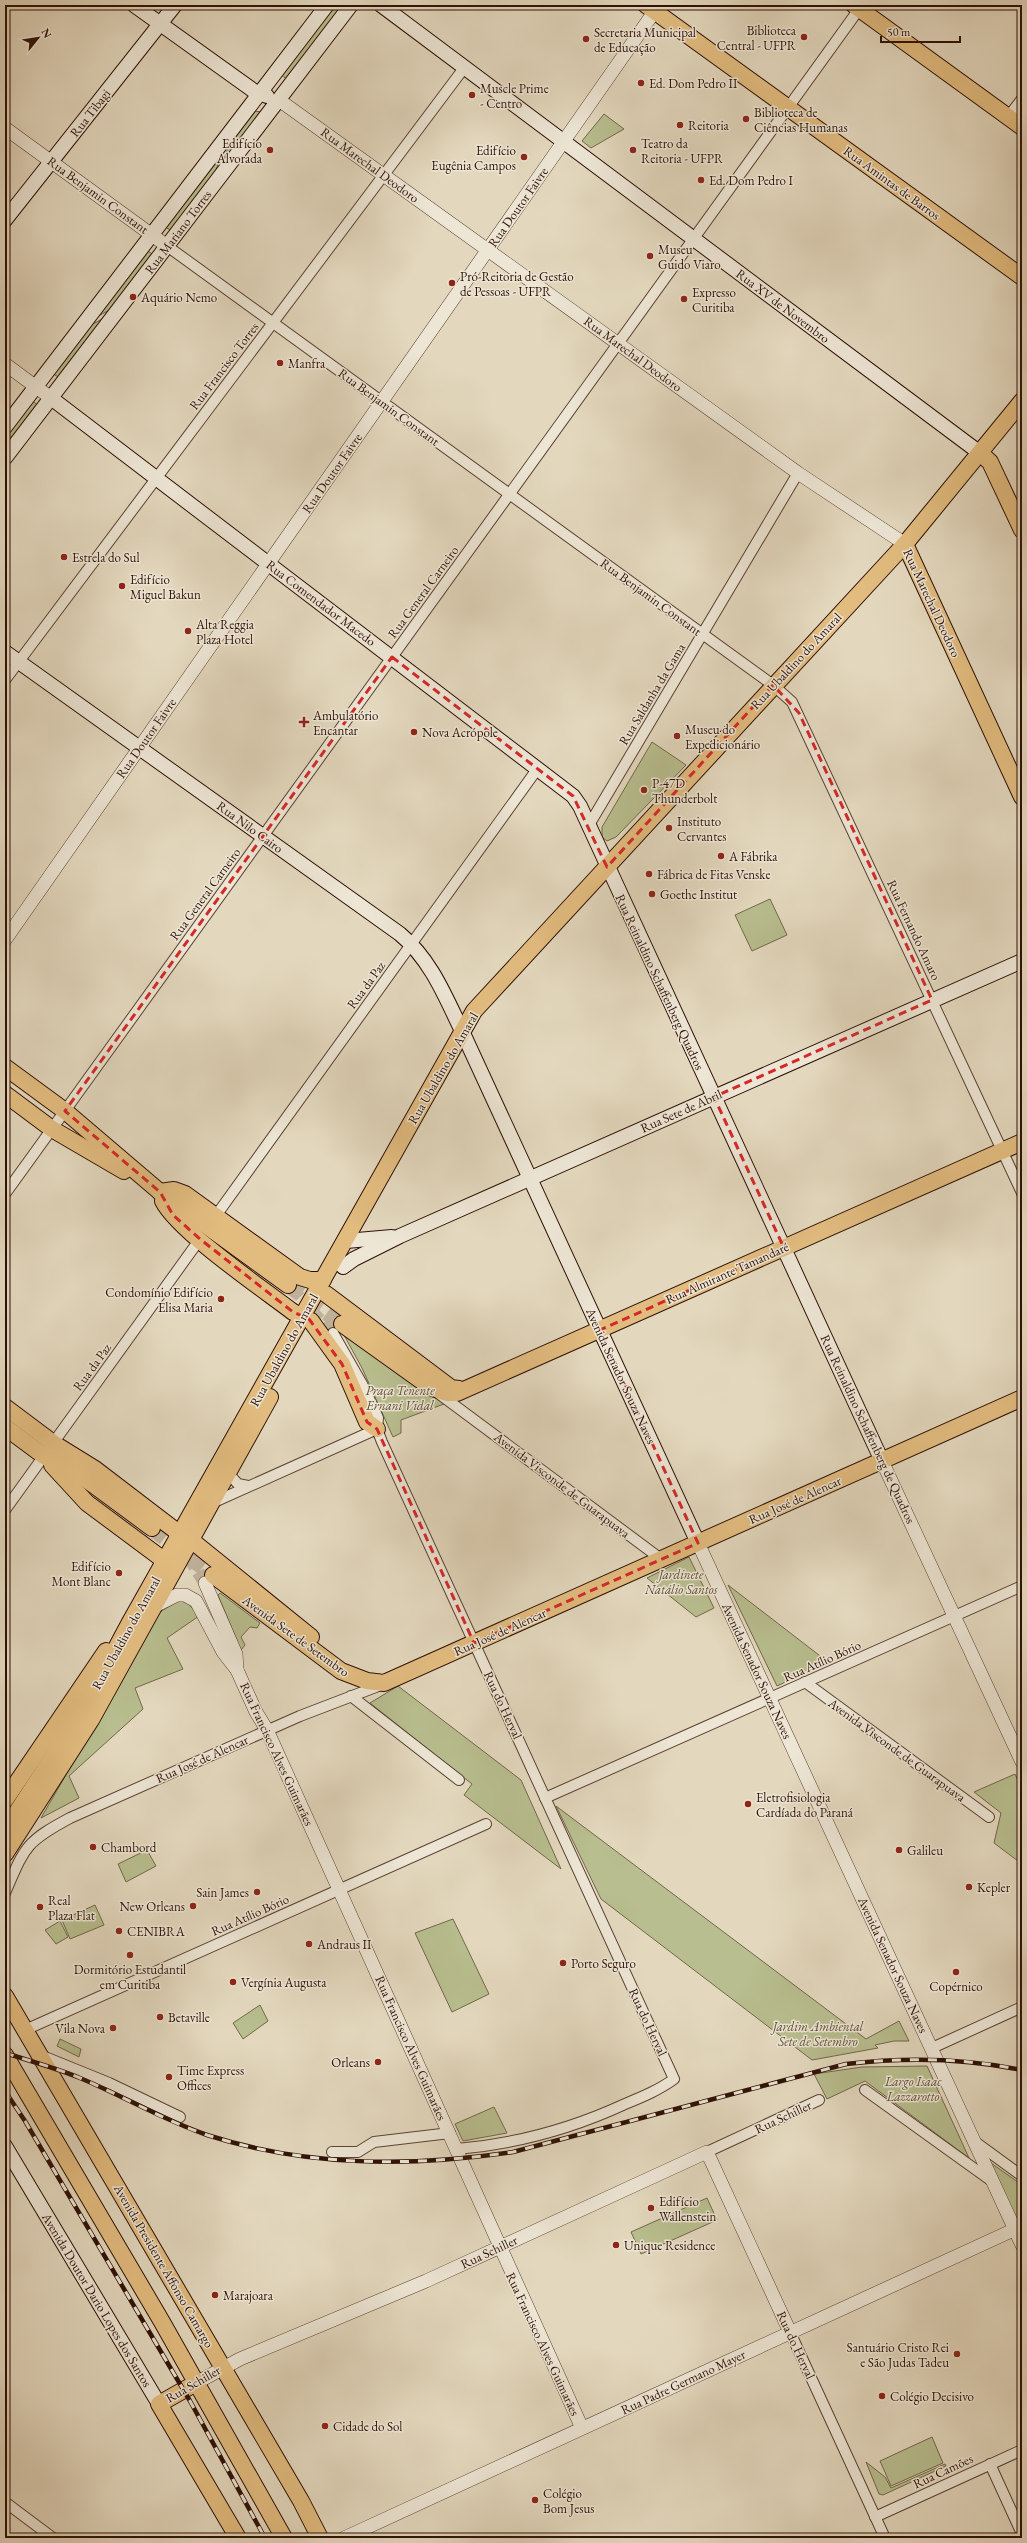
<svg xmlns="http://www.w3.org/2000/svg" width="1027" height="2543" font-family="'EB Garamond',serif">
<rect width="100%" height="100%" fill="#e3d8be"/>
<filter id="stains"><feTurbulence type="fractalNoise" baseFrequency=".005" numOctaves="4"/><feColorMatrix values="0 0 0 0 .2 0 0 0 0 .09 0 0 0 0 .02 0 0 0 .5 -.17"/></filter>
<radialGradient id="worn" r=".72"><stop offset=".6" stop-color="#630" stop-opacity="0"/><stop offset="1" stop-color="#630" stop-opacity=".3"/></radialGradient>
<g fill="#b8be8f" stroke="#73674a">
<polygon points="332,5 340,5 347,11 290,82 278,72"/>
<polygon points="250,111 266,112 220,172 233,132"/>
<polygon points="604,114 624,129 591,148 582,141"/>
<polygon points="225,143 211,185 173,232 161,224"/>
<polygon points="144,248 156,257 120,304 86,323"/>
<polygon points="113,313 61,379 49,371 80,331"/>
<polygon points="30,399 40,407 5,454 5,431"/>
<polygon points="652,742 686,765 616,837 607,841 602,837 602,827"/>
<polygon points="770,899 787,935 752,951 735,915"/>
<polygon points="339,1326 444,1404 401,1420 401,1433 393,1437 362,1368"/>
<polygon points="689,1557 714,1608 696,1617 647,1578"/>
<polygon points="728,1585 828,1662 777,1686"/>
<polygon points="220,1593 260,1623 257,1628 250,1627 241,1637 245,1645 241,1650 218,1595"/>
<polygon points="178,1601 187,1602 199,1616 167,1638 183,1669 135,1688 143,1709 69,1776 79,1798 41,1818 160,1612"/>
<polygon points="398,1686 521,1780 561,1869 464,1795 472,1784 370,1703"/>
<polygon points="1015,1774 1022,1789 1022,1864 994,1843 1001,1813 974,1792"/>
<polygon points="556,1806 866,2039 899,2021 909,2041 894,2041 875,2045 878,2048 812,2060 601,1899"/>
<polygon points="147,1850 156,1866 126,1882 118,1864"/>
<polygon points="95,1905 104,1925 70,1939 62,1920"/>
<polygon points="453,1919 489,1994 452,2012 415,1933"/>
<polygon points="60,1921 68,1937 56,1944 45,1930"/>
<polygon points="260,2005 268,2021 243,2039 233,2023"/>
<polygon points="60,2039 81,2049 79,2057 57,2046"/>
<polygon points="927,2066 969,2158 865,2081 827,2099 814,2074 862,2067"/>
<polygon points="494,2107 507,2133 463,2141 455,2124"/>
<polygon points="991,2163 1022,2185 1022,2218 1017,2220"/>
<polygon points="707,2198 717,2220 641,2254 631,2232"/>
<polygon points="932,2437 943,2463 891,2486 880,2461"/>
<polygon points="866,2462 885,2477 891,2488 945,2464 946,2466 883,2495 879,2494"/>
</g>
<g fill="none" stroke-linecap="round" stroke-linejoin="round">
<polyline stroke="#bfb099" stroke-width="10" stroke-dasharray="10 5" stroke-linecap="butt" points="294,1289 333,1333"/>
<polyline stroke="#bfb099" stroke-width="13" stroke-dasharray="13 6" stroke-linecap="butt" points="188,1556 205,1583"/>
<g stroke="#bfb099" stroke-width="16" stroke-dasharray="16 8" stroke-linecap="butt">
<polyline points="288,1285 342,1324"/>
<polyline points="152,1528 213,1575"/>
</g>
<defs>
<g id="minor">
<polyline points="1008,117 1022,99"/>
<polyline points="167,246 773,685 792,702 1022,1193"/>
<polyline points="5,680 464,68"/>
<polyline points="589,825 798,473"/>
<polyline points="5,1194 862,5"/>
<polyline points="215,1217 538,768"/>
<path d="M333,1333L362,1384L378,1418L377,1429L382,1442L674,2079C659,2090 642,2097 625,2104C571,2129 516,2144 457,2149"/>
<polyline points="438,1393 661,1559"/>
<polyline points="228,1473 238,1484 248,1486"/>
<polyline points="212,1503 377,1429"/>
<polyline points="5,1510 200,1239"/>
<polyline points="805,1682 989,1817"/>
<polyline points="351,1696 459,1780"/>
<polyline points="545,1798 1022,1586"/>
<path d="M5,1893C25,1847 25,1842 70,1818L300,1716L381,1685"/>
<polyline points="25,2030 486,1824"/>
<polyline points="932,2048 1022,2007"/>
<polyline points="40,2055 109,2083 180,2117"/>
<polyline points="865,2090 993,2182"/>
<polyline points="974,2141 1022,2176"/>
<polyline points="332,2152 358,2152 374,2142 450,2133"/>
<polyline points="707,2152 819,2100"/>
<polyline points="790,2332 885,2538"/>
<polyline points="990,2464 1022,2534"/>
<polyline points="5,2502 53,2538"/>
<polyline points="875,2517 1022,2450"/>
</g>
<g id="tertiary">
<polyline points="279,100 798,473 905,544"/>
<polyline points="5,128 167,246"/>
<polyline points="5,364 51,398"/>
<polyline points="5,940 659,5"/>
<polyline points="882,1461 1022,1762"/>
<polyline points="698,1543 1022,2245"/>
<polyline points="205,1583 236,1654 237,1670"/>
<polyline points="153,1607 177,1595 185,1595 196,1601 223,1652 237,1670 256,1712 267,1730 582,2428"/>
<polyline points="196,2383 240,2359 426,2281 707,2152 790,2332"/>
<polyline points="344,2538 1022,2226"/>
</g>
<g id="secondary">
<polyline points="134,5 254,91 267,96"/>
<polyline points="381,5 980,453"/>
<polyline points="5,220 175,5"/>
<polyline points="51,398 573,796 580,806 882,1461"/>
<polyline points="5,427 327,5"/>
<polyline points="5,458 351,5"/>
<path d="M5,652L400,934C431,960 445,996 462,1031L698,1543"/>
<polyline points="346,1241 392,1237"/>
<polyline points="343,1267 354,1259 400,1236 1022,961"/>
<polyline points="5,2146 159,2404"/>
</g>
<g id="primary">
<polyline points="646,5 1022,277"/>
<polyline points="854,5 1022,127"/>
<polyline points="980,453 990,462 1022,530"/>
<polyline points="905,544 1022,797"/>
<polyline points="5,1067 65,1111 160,1192 288,1285"/>
<polyline points="5,1094 52,1129 124,1171"/>
<polyline points="160,1192 174,1190 185,1194 300,1277 310,1280 323,1280"/>
<path d="M163,1201C178,1231 263,1289 293,1312L302,1316"/>
<polyline points="326,1294 451,1388 459,1389"/>
<polyline points="311,1321 342,1364 367,1422 377,1429"/>
<polyline points="342,1324 430,1387 447,1393 457,1393 1022,1142"/>
<polyline points="5,1407 53,1443 95,1469 180,1534"/>
<polyline points="5,1427 44,1456 87,1480 152,1528"/>
<polyline points="52,1465 87,1503 165,1561"/>
<polyline points="191,1540 311,1637"/>
<polyline points="213,1575 341,1671 367,1681 384,1683 1022,1398"/>
<polyline points="5,1800 106,1651"/>
<polyline points="5,1830 81,1714 129,1624 474,1011 905,544 1022,401"/>
<polyline points="5,1854 91,1720 270,1397"/>
<polyline points="5,1996 301,2501 320,2538"/>
<polyline points="5,2055 162,2322 284,2538"/>
<polyline points="196,2383 159,2404 238,2538"/>
</g>
</defs>
<use href="#minor" stroke="#5b4234" stroke-width="12"/>
<use href="#tertiary" stroke="#5b4234" stroke-width="14"/>
<use href="#secondary" stroke="#2e1006" stroke-width="16"/>
<use href="#primary" stroke="#2e1006" stroke-width="18"/>
<use href="#minor" stroke="#ede6d5" stroke-width="10"/>
<use href="#tertiary" stroke="#ede6d5" stroke-width="13"/>
<use href="#secondary" stroke="#ede6d5" stroke-width="14"/>
<use href="#primary" stroke="#e2bc7f" stroke-width="16"/>
<defs>
<g id="rail">
<path d="M5,2053C30,2061 56,2068 80,2078C123,2096 163,2120 207,2135C307,2167 410,2167 513,2152L846,2064C905,2057 964,2058 1022,2070"/>
<polyline points="5,2091 25,2121 190,2401 265,2538"/>
</g>
</defs>
<use href="#rail" stroke="#2e1006" stroke-width="4.5"/>
<use href="#rail" stroke="#ede6d5" stroke-width="3" stroke-dasharray="9" stroke-linecap="butt"/>
</g>
<path fill="none" stroke="#d62828" stroke-width="3" stroke-dasharray="8 5" stroke-linejoin="round" d="M392,657L573,796L607,867L773,685L799,713L932,1000L714,1097L784,1248L600,1330L698,1543L474,1643L377,1429L367,1422L342,1364L309,1319L293,1312L200,1239L173,1215L160,1192L65,1111Z"/>
<g fill="#8f2418" stroke="#ede6d5" stroke-width="1.5">
<circle cx="804" cy="37" r="4"/>
<circle cx="586" cy="39" r="4"/>
<circle cx="641" cy="83" r="4"/>
<circle cx="472" cy="95" r="4"/>
<circle cx="746" cy="119" r="4"/>
<circle cx="680" cy="125" r="4"/>
<circle cx="270" cy="150" r="4"/>
<circle cx="633" cy="150" r="4"/>
<circle cx="524" cy="157" r="4"/>
<circle cx="701" cy="180" r="4"/>
<circle cx="650" cy="256" r="4"/>
<circle cx="452" cy="283" r="4"/>
<circle cx="133" cy="297" r="4"/>
<circle cx="684" cy="299" r="4"/>
<circle cx="280" cy="363" r="4"/>
<circle cx="64" cy="557" r="4"/>
<circle cx="122" cy="586" r="4"/>
<circle cx="188" cy="631" r="4"/>
<path d="M302 716h4v4h4v4h-4v4h-4v-4h-4v-4h4z"/>
<circle cx="414" cy="732" r="4"/>
<circle cx="677" cy="736" r="4"/>
<circle cx="644" cy="790" r="4"/>
<circle cx="669" cy="828" r="4"/>
<circle cx="721" cy="856" r="4"/>
<circle cx="649" cy="874" r="4"/>
<circle cx="652" cy="894" r="4"/>
<circle cx="221" cy="1299" r="4"/>
<circle cx="119" cy="1573" r="4"/>
<circle cx="748" cy="1804" r="4"/>
<circle cx="93" cy="1847" r="4"/>
<circle cx="899" cy="1850" r="4"/>
<circle cx="969" cy="1887" r="4"/>
<circle cx="257" cy="1892" r="4"/>
<circle cx="193" cy="1906" r="4"/>
<circle cx="40" cy="1907" r="4"/>
<circle cx="119" cy="1931" r="4"/>
<circle cx="309" cy="1944" r="4"/>
<circle cx="130" cy="1955" r="4"/>
<circle cx="563" cy="1963" r="4"/>
<circle cx="956" cy="1972" r="4"/>
<circle cx="233" cy="1982" r="4"/>
<circle cx="160" cy="2017" r="4"/>
<circle cx="113" cy="2028" r="4"/>
<circle cx="378" cy="2062" r="4"/>
<circle cx="169" cy="2077" r="4"/>
<circle cx="651" cy="2208" r="4"/>
<circle cx="616" cy="2245" r="4"/>
<circle cx="215" cy="2295" r="4"/>
<circle cx="957" cy="2354" r="4"/>
<circle cx="882" cy="2396" r="4"/>
<circle cx="325" cy="2426" r="4"/>
<circle cx="535" cy="2500" r="4"/>
</g>
<g text-anchor="middle" dominant-baseline="central" stroke-width="3" stroke-linejoin="round" paint-order="stroke">
<g font-size="13" fill="#2e1006" stroke="#ede6d5" text-anchor="start">
<text x="796" y="30" text-anchor="end">Biblioteca<tspan x="796" dy="15">Central - UFPR</tspan></text>
<text x="594" y="32">Secretaria Municipal<tspan x="594" dy="15">de Educação</tspan></text>
<text x="649" y="83">Ed. Dom Pedro II</text>
<text x="480" y="88">Muscle Prime<tspan x="480" dy="15">- Centro</tspan></text>
<text x="754" y="112">Biblioteca de<tspan x="754" dy="15">Ciências Humanas</tspan></text>
<text x="688" y="125">Reitoria</text>
<text x="262" y="143" text-anchor="end">Edifício<tspan x="262" dy="15">Alvorada</tspan></text>
<text x="641" y="143">Teatro da<tspan x="641" dy="15">Reitoria - UFPR</tspan></text>
<text x="516" y="150" text-anchor="end">Edifício<tspan x="516" dy="15">Eugênia Campos</tspan></text>
<text x="709" y="180">Ed. Dom Pedro I</text>
<text x="658" y="249">Museu<tspan x="658" dy="15">Guido Viaro</tspan></text>
<text x="460" y="276">Pró-Reitoria de Gestão<tspan x="460" dy="15">de Pessoas - UFPR</tspan></text>
<text x="692" y="292">Expresso<tspan x="692" dy="15">Curitiba</tspan></text>
<text x="141" y="297">Aquário Nemo</text>
<text x="288" y="363">Manfra</text>
<text x="72" y="557">Estrela do Sul</text>
<text x="130" y="579">Edifício<tspan x="130" dy="15">Miguel Bakun</tspan></text>
<text x="196" y="624">Alta Reggia<tspan x="196" dy="15">Plaza Hotel</tspan></text>
<text x="313" y="715">Ambulatório<tspan x="313" dy="15">Encantar</tspan></text>
<text x="685" y="729">Museu do<tspan x="685" dy="15">Expedicionário</tspan></text>
<text x="422" y="732">Nova Acrópole</text>
<text x="652" y="783">P-47D<tspan x="652" dy="15">Thunderbolt</tspan></text>
<text x="677" y="821">Instituto<tspan x="677" dy="15">Cervantes</tspan></text>
<text x="729" y="856">A Fábrika</text>
<text x="657" y="874">Fábrica de Fitas Venske</text>
<text x="660" y="894">Goethe Institut</text>
<text x="213" y="1292" text-anchor="end">Condomínio Edifício<tspan x="213" dy="15">Elisa Maria</tspan></text>
<text x="111" y="1566" text-anchor="end">Edifício<tspan x="111" dy="15">Mont Blanc</tspan></text>
<text x="756" y="1797">Eletrofisiologia<tspan x="756" dy="15">Cardíada do Paraná</tspan></text>
<text x="101" y="1847">Chambord</text>
<text x="907" y="1850">Galileu</text>
<text x="977" y="1887">Kepler</text>
<text x="249" y="1892" text-anchor="end">Sain James</text>
<text x="48" y="1900">Real<tspan x="48" dy="15">Plaza Flat</tspan></text>
<text x="185" y="1906" text-anchor="end">New Orleans</text>
<text x="127" y="1931">CENIBRA</text>
<text x="317" y="1944">Andraus II</text>
<text x="571" y="1963">Porto Seguro</text>
<text x="130" y="1969" text-anchor="middle">Dormitório Estudantil<tspan x="130" dy="15">em Curitiba</tspan></text>
<text x="241" y="1982">Vergínia Augusta</text>
<text x="956" y="1986" text-anchor="middle">Copérnico</text>
<text x="168" y="2017">Betaville</text>
<text x="105" y="2028" text-anchor="end">Vila Nova</text>
<text x="370" y="2062" text-anchor="end">Orleans</text>
<text x="177" y="2070">Time Express<tspan x="177" dy="15">Offices</tspan></text>
<text x="659" y="2201">Edifício<tspan x="659" dy="15">Wallenstein</tspan></text>
<text x="624" y="2245">Unique Residence</text>
<text x="223" y="2295">Marajoara</text>
<text x="949" y="2347" text-anchor="end">Santuário Cristo Rei<tspan x="949" dy="15">e São Judas Tadeu</tspan></text>
<text x="890" y="2396">Colégio Decisivo</text>
<text x="333" y="2426">Cidade do Sol</text>
<text x="543" y="2493">Colégio<tspan x="543" dy="15">Bom Jesus</tspan></text>
</g>
<g font-size="13" fill="#2e1006" stroke="#ede6d5">
<text transform="translate(90 113) rotate(-52)">Rua Tibagi</text>
<text transform="translate(370 165) rotate(36)">Rua Marechal Deodoro</text>
<text transform="translate(892 183) rotate(36)">Rua Amintas de Barros</text>
<text transform="translate(98 195) rotate(36)">Rua Benjamin Constant</text>
<text transform="translate(518 207) rotate(-55)">Rua Doutor Faivre</text>
<text transform="translate(178 232) rotate(-53)">Rua Mariano Torres</text>
<text transform="translate(783 306) rotate(37)">Rua XV de Novembro</text>
<text transform="translate(633 354) rotate(36)">Rua Marechal Deodoro</text>
<text transform="translate(224 366) rotate(-53)">Rua Francisco Torres</text>
<text transform="translate(389 407) rotate(36)">Rua Benjamin Constant</text>
<text transform="translate(332 473) rotate(-55)">Rua Doutor Faivre</text>
<text transform="translate(423 592) rotate(-54)">Rua General Carneiro</text>
<text transform="translate(651 597) rotate(36)">Rua Benjamin Constant</text>
<text transform="translate(321 603) rotate(37)">Rua Comendador Macedo</text>
<text transform="translate(932 603) rotate(65)">Rua Marechal Deodoro</text>
<text transform="translate(796 661) rotate(-47)">Rua Ubaldino do Amaral</text>
<text transform="translate(652 694) rotate(-59)">Rua Saldanha da Gama</text>
<text transform="translate(146 738) rotate(-55)">Rua Doutor Faivre</text>
<text transform="translate(250 827) rotate(36)">Rua Nilo Cairo</text>
<text transform="translate(205 894) rotate(-54)">Rua General Carneiro</text>
<text transform="translate(914 930) rotate(65)">Rua Fernando Amaro</text>
<text transform="translate(660 982) rotate(65)">Rua Reinaldino Schaffenberg Quadros</text>
<text transform="translate(366 985) rotate(-54)">Rua da Paz</text>
<text transform="translate(443 1068) rotate(-60)">Rua Ubaldino do Amaral</text>
<text transform="translate(681 1111) rotate(-24)">Rua Sete de Abril</text>
<text transform="translate(727 1273) rotate(-24)">Rua Almirante Tamandaré</text>
<text transform="translate(284 1350) rotate(-61)">Rua Ubaldino do Amaral</text>
<text transform="translate(92 1367) rotate(-54)">Rua da Paz</text>
<text transform="translate(621 1376) rotate(65)">Avenida Senador Souza Naves</text>
<text transform="translate(868 1429) rotate(65)">Rua Reinaldino Schaffenberg de Quadros</text>
<text transform="translate(562 1485) rotate(37)">Avenida Visconde de Guarapuava</text>
<text transform="translate(795 1500) rotate(-24)">Rua José de Alencar</text>
<text transform="translate(500 1632) rotate(-24)">Rua José de Alencar</text>
<text transform="translate(126 1633) rotate(-61)">Rua Ubaldino do Amaral</text>
<text transform="translate(296 1636) rotate(36)">Avenida Sete de Setembro</text>
<text transform="translate(822 1661) rotate(-24)">Rua Atílio Bório</text>
<text transform="translate(757 1671) rotate(65)">Avenida Senador Souza Naves</text>
<text transform="translate(503 1705) rotate(65)">Rua do Herval</text>
<text transform="translate(897 1750) rotate(36)">Avenida Visconde de Guarapuava</text>
<text transform="translate(277 1754) rotate(65)">Rua Francisco Alves Guimarães</text>
<text transform="translate(202 1759) rotate(-24)">Rua José de Alencar</text>
<text transform="translate(250 1915) rotate(-24)">Rua Atílio Bório</text>
<text transform="translate(893 1965) rotate(65)">Avenida Senador Souza Naves</text>
<text transform="translate(648 2022) rotate(65)">Rua do Herval</text>
<text transform="translate(411 2048) rotate(66)">Rua Francisco Alves Guimarães</text>
<text transform="translate(783 2117) rotate(-25)">Rua Schiller</text>
<text transform="translate(489 2252) rotate(-25)">Rua Schiller</text>
<text transform="translate(164 2266) rotate(60)">Avenida Presidente Affonso Camargo</text>
<text transform="translate(97 2300) rotate(59)">Avenida Doutor Dario Lopes dos Santos</text>
<text transform="translate(543 2344) rotate(65)">Rua Francisco Alves Guimarães</text>
<text transform="translate(796 2345) rotate(65)">Rua do Herval</text>
<text transform="translate(683 2382) rotate(-25)">Rua Padre Germano Mayer</text>
<text transform="translate(193 2384) rotate(-30)">Rua Schiller</text>
<text transform="translate(943 2471) rotate(-25)">Rua Camões</text>
</g>
<g font-size="13" font-style="italic" fill="#5e4d36" stroke="#ede6d5">
<text x="400" y="1390">Praça Tenente<tspan x="400" dy="15">Ernani Vidal</tspan></text>
<text x="681" y="1574">Jardinete<tspan x="681" dy="15">Natálio Santos</tspan></text>
<text x="818" y="2026">Jardim Ambiental<tspan x="818" dy="15">Sete de Setembro</tspan></text>
<text x="913" y="2081">Largo Isaac<tspan x="913" dy="15">Lazzarotto</tspan></text>
</g>
</g>
<rect width="1027" height="2543" fill="none" stroke="#e3d8be" stroke-width="20"/>
<rect x="6" y="6" width="1015" height="2531" fill="none" stroke="#2e1006" stroke-width="2"/>
<rect x="10" y="10" width="1007" height="2523" fill="none" stroke="#2e1006"/>
<g transform="translate(38 38) rotate(60)" stroke="#ede6d5" stroke-width="3" paint-order="stroke">
<path d="M0-3L7 15L0 10L-7 15Z" fill="#2e1006"/>
<text y="-6" font-size="11" font-weight="bold" text-anchor="middle" fill="#2e1006">N</text>
</g>
<path d="M881 36v6h79v-6" fill="none" stroke="#2e1006" stroke-width="2"/>
<text x="887" y="36" font-size="12" fill="#2e1006" stroke="#ede6d5" stroke-width="3" paint-order="stroke">50 m</text>
<rect width="100%" height="100%" filter="url(#stains)"/>
<rect width="100%" height="100%" fill="url(#worn)"/>
</svg>
